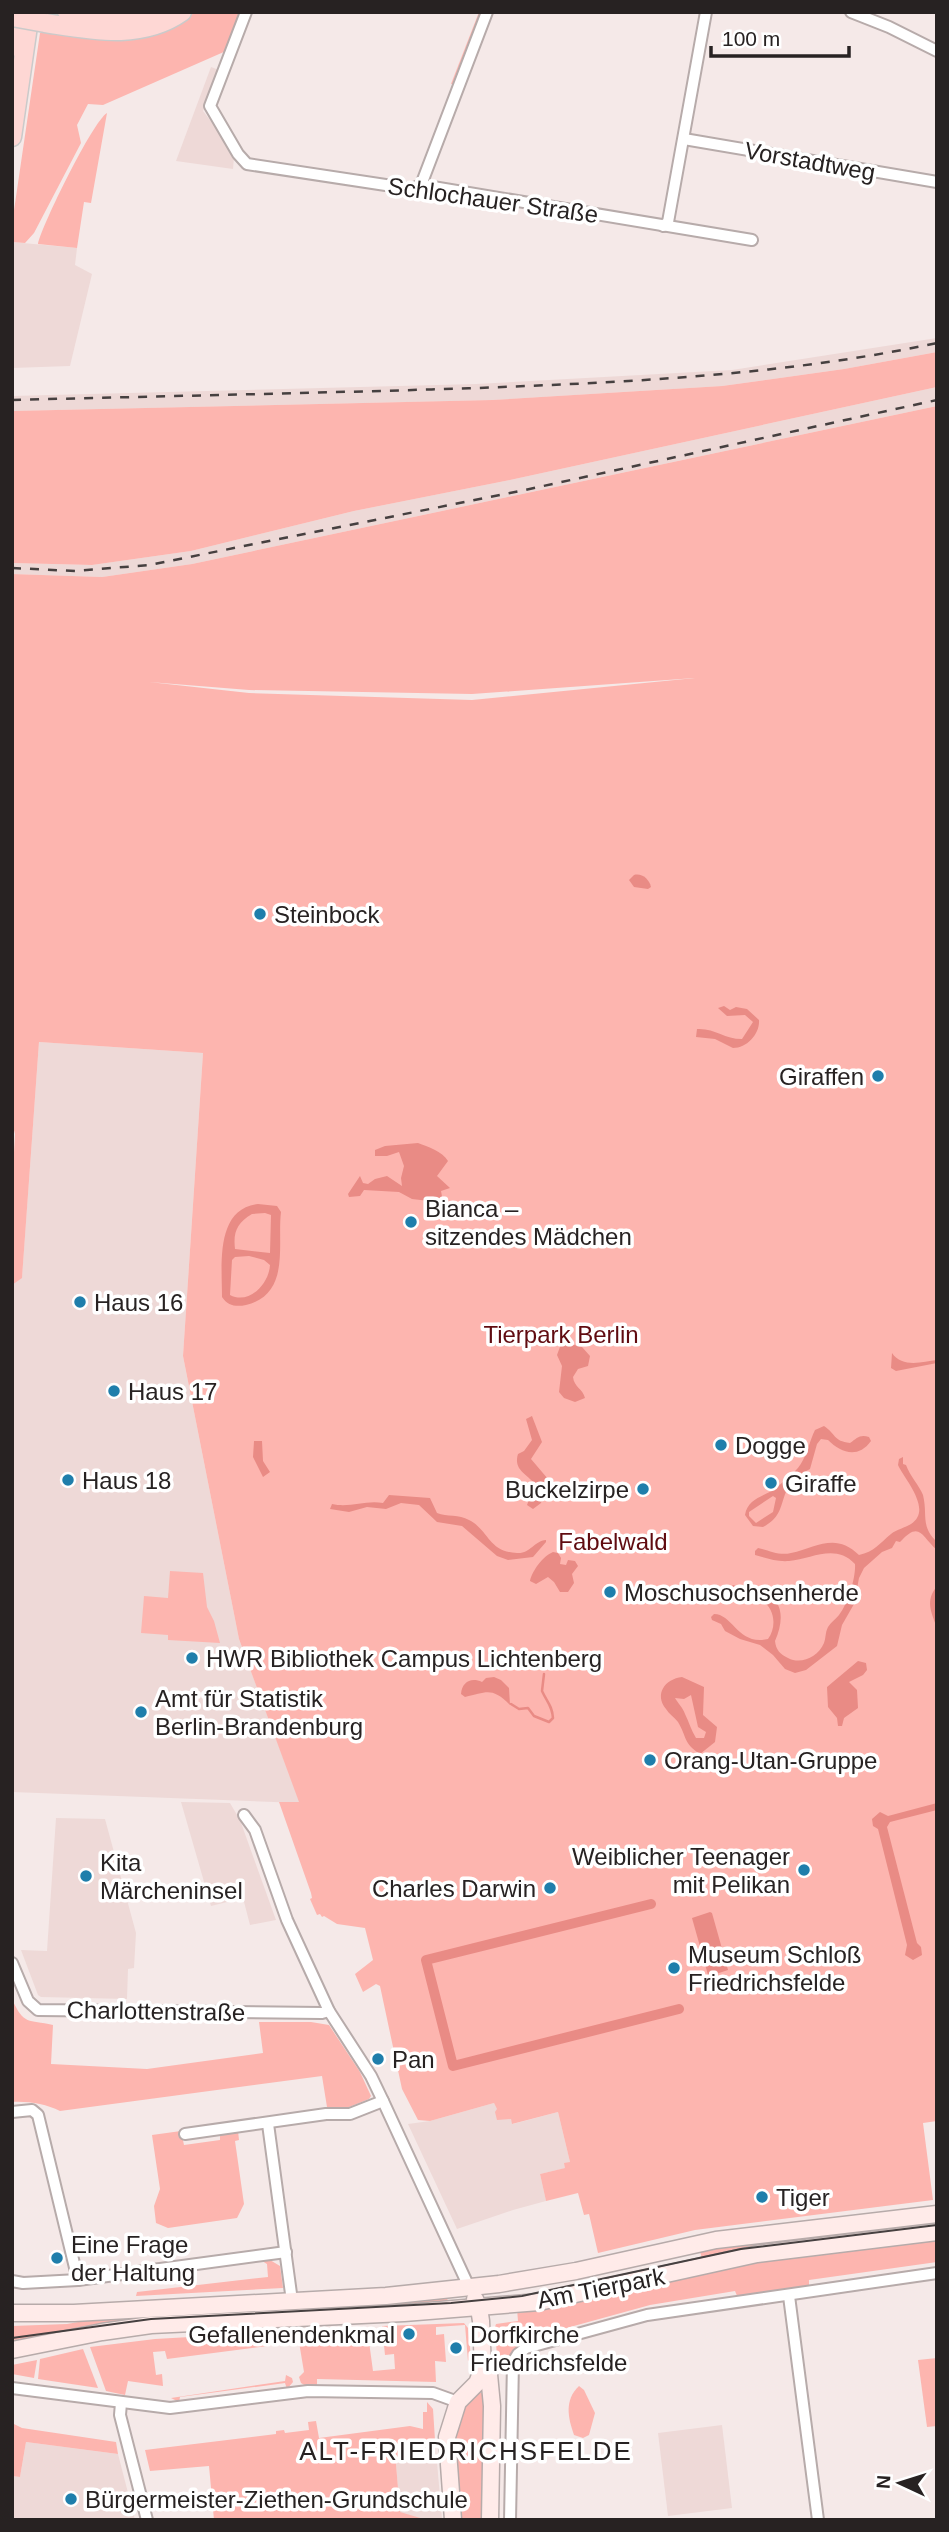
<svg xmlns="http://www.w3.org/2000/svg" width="949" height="2532" font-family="Arial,sans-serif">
<rect width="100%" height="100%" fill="#f5e9e8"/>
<g fill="#eed9d7">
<polygon points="211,67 219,70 203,111 223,137 234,157 233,169 176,161"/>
<polygon points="12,242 77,248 75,265 92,274 70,366 12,368 14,258"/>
<polygon points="937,338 937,352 844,369 722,386 492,400 12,411 12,396 476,384 732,370"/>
<polygon points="937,387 937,406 192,564 102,577 12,574 12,563 92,565 191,551 354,511 510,480"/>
<polygon points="39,1042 203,1053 183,1356 239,1639 300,1803 12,1792 12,1285 22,1277"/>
<polygon points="181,1802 230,1803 240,1820 276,1920 250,1925 243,1898 211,1906"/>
<polygon points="56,1818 105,1819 136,1933 134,1968 128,1969 127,1999 41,1997 38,1995 21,1950 47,1951"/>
<polygon points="494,2103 503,2119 511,2119 513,2124 558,2112 570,2162 566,2168 540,2174 546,2201 513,2210 457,2229 408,2124 430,2121"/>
<polygon points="722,2425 732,2508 668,2516 658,2433"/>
<polygon points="425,2440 435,2440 442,2519 427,2520 400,2513 396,2464"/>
<polygon points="26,2442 118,2454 135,2520 12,2520 12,2476 20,2477"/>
</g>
<g fill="#fdb5af" fill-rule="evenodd">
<path d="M195,12H242L226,51L103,105L88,104L77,125L81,143L34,233L25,243L12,242V224L40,33C55,31 72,36 88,38C126,43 165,37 195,12Z"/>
<polygon points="479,12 484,12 456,84 451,84"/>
<path d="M107,113L91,203L84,202L77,248L38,244C42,225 93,121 107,113Z"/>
<polygon points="937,352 937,387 510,480 354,511 191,551 92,565 12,563 12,411 492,400 722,386 844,369"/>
<path d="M937,406V2121L923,2123L933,2200L695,2230L598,2253L589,2214L584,2215L578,2193L546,2201L540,2174L565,2168L564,2163L570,2162L558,2112L512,2124L511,2119L497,2120L495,2112L497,2109L494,2103L430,2121L418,2120L402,2089L380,1986L376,1984L363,1992L355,1974L373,1960L365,1928L337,1924L324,1916L322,1917L320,1914L317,1915L310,1899L312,1898L311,1893L279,1802H299L239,1639L183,1356L203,1053L39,1042L22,1278L12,1285V1188L15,1134L12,1122V574L102,577L192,564ZM695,678L472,700L249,693L149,682L249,690L472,694Z"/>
<polygon points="170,1571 203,1573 207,1607 214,1621 220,1643 168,1640 168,1635 141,1633 144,1596 168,1598"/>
<path d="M12,1999C24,2026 28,2019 53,2025L51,2064L147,2069L263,2053L259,2022H311L329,2025L360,2072L371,2096L369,2099L349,2107H327L322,2076L60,2111C46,2104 28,2101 12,2102Z"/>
<polygon points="181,2131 184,2145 220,2140 220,2134 238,2131 239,2140 235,2141 244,2204 237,2218 168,2228 156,2223 154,2206 160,2189 152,2135"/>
<polygon points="937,2218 937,2228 703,2263 699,2247"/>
<polygon points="937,2236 937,2262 809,2280 809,2289 738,2298 735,2291 650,2305 552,2332 553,2337 509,2365 502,2365 501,2358 497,2358 495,2327 496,2324 518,2321 517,2309 755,2261"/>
<polygon points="270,2260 280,2266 283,2288 136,2296 137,2292 268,2277 267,2264 262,2261"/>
<polygon points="447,2294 448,2306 12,2345 12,2326 67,2324 112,2316"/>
<polygon points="464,2323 468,2328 471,2358 468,2361 465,2325 436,2327 436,2335 444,2334 446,2362 435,2361 436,2382 317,2379 317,2386 306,2386 301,2383 299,2377 304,2372 299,2342 167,2359 165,2351 153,2352 156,2375 162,2374 163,2386 128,2381 125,2395 106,2391 90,2347 155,2339 367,2327 373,2371 395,2369 394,2354 385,2355 382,2326"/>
<polygon points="83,2349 98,2388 38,2379 40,2359"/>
<polygon points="937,2358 937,2426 927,2427 918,2360"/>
<polygon points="37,2360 34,2378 12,2374 12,2365"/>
<polygon points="286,2375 292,2378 293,2382 287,2389 285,2383 180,2397 179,2402 171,2398 285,2381"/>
<path d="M579,2386L584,2390L595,2413L589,2435L583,2438L574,2435C568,2418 564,2400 579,2386Z"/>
<polygon points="479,2392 484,2394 485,2520 456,2520 451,2447 464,2400 473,2393"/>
<polygon points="427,2402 433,2409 435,2440 425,2440 396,2464 400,2512 427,2520 443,2520 214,2520 209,2466 150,2471 145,2450 276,2434 276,2431 284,2430 285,2433 309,2430 308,2422 316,2421 319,2438 410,2426 423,2429 423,2412 427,2412"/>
<polygon points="12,2423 22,2428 116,2442 118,2454 26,2442 20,2477 12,2476"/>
</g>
<g fill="#e98b85" fill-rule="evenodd">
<path d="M634,875C642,873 649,879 651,887L648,889L634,887L629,880Z"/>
<path d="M724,1006L730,1010L736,1007L747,1009L759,1020C760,1034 747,1048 733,1048L715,1039L696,1037L697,1029C715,1028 724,1039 742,1039L753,1022L745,1015L727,1016L718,1008Z"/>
<path d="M418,1143C428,1147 442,1151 448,1161L437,1176L450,1188L441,1191L443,1202L431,1199L429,1201L412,1199L399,1192L364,1190L360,1196L349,1197L348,1194L360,1176L363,1183L368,1184L375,1179L387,1176L402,1186L401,1178L404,1166L399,1152L387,1156H375V1150L385,1146Z"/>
<path d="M258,1204L277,1206L281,1212C277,1245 291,1294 246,1305C236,1307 228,1306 222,1297C222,1265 215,1209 258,1204ZM252,1214L265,1213L271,1215L270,1253L235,1249C233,1232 237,1223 252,1214ZM249,1256L264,1260L270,1265C269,1284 249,1305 230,1295L232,1260L235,1257Z"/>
<path d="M567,1343L582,1347L590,1356L588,1366L578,1369L573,1377C574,1387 583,1389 585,1398L575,1402L564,1398L559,1392L562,1366L557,1355L561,1344Z"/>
<path d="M892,1353C902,1368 922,1362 937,1360V1363L896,1371L891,1368Z"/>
<path d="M532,1416L542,1442L531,1459L548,1479V1482L541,1503L533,1509L527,1505L535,1484C527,1474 513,1470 518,1454L524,1451L532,1440L526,1419Z"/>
<path d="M824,1426C836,1434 833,1441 850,1443C857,1438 860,1434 869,1437L871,1441C858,1459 841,1453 828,1440L821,1439L817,1444L810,1469C772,1487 793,1512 763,1527L753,1526L745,1515C748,1498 764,1497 776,1488C785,1480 798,1471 803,1460C808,1451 810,1440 815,1430ZM773,1496L776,1498L773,1512L756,1523L749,1516V1512Z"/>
<polygon points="254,1441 262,1441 263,1461 270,1472 263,1477 253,1457"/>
<path d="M903,1457V1464L906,1465C910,1476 919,1485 923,1495C928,1515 920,1526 937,1542V1550C921,1536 920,1520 900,1542L896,1541L892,1548L882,1552L864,1568L859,1578L854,1604L842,1625L837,1646L806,1670L795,1673L785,1669L773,1655L760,1645L740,1639L725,1631L721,1624L712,1620L711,1617L714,1614C733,1614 738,1646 768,1639C777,1627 775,1608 761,1600C752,1595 742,1597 733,1594L729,1589L733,1585C741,1588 748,1587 755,1589C784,1596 785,1618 775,1641C776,1650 780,1654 788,1658C801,1665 818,1657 824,1643C826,1638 825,1633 828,1627C831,1622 835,1620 839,1615C848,1604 856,1577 855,1564C835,1543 812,1559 789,1561C777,1562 766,1558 755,1555V1551L758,1548C769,1550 779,1556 791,1553C817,1547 836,1532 859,1555C874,1552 880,1543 891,1534C897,1529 905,1528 911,1524C933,1510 905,1480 898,1465L899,1459Z"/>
<path d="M389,1495L430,1498L437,1513C447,1517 459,1514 469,1520C489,1530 488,1552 517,1553C530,1554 534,1541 546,1540V1542L533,1557L508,1560L497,1556L462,1526L437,1522L419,1505L401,1503L386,1509L367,1507L349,1512L330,1509L332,1504C350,1508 365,1500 383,1503Z"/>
<path d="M553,1552L558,1553L561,1558L560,1564L566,1565L568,1560L575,1561L578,1566L572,1574L574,1583L568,1592H560L554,1582L548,1577L536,1584L530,1581C532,1571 543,1556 553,1552Z"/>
<path d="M937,1586V1628C931,1611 925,1601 937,1586Z"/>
<polygon points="858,1661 866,1663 867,1670 863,1675 849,1682 857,1690 858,1708 844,1718 842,1726 838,1726 837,1718 828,1707 827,1687"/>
<path d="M494,1677L501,1680L509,1688L510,1705C491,1686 486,1693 465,1697L461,1694C462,1682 471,1677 482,1682L486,1678Z"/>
<path d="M682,1677L704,1687L703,1715L717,1727L715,1742L700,1754C683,1743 687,1737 678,1722C674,1717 669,1714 666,1709C654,1694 665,1679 682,1677ZM691,1695L698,1727L706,1732L704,1738H696C691,1730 689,1722 685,1714C683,1708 677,1702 675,1698L684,1699Z"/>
<polygon points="937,1803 937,1810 890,1822 887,1827 917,1943 921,1947 922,1955 913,1960 905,1955 907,1945 878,1829 873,1826 872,1819 880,1812 888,1816"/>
<polygon points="710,1912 712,1913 728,1970 710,1976 708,1975 692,1918"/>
</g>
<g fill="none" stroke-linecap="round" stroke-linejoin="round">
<path stroke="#e98b85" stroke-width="2.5" d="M511,1704L519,1709L528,1708L534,1716L549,1722L553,1718C552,1705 547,1702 542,1691L544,1674"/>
<polyline stroke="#e98b85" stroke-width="10" points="651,1904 426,1960 453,2066 679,2009"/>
<defs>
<g id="street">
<polyline points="246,12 210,106 238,154 247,164 412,189 421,185 752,240"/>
<polyline points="851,12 889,27 937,51"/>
<polyline points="684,139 937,182"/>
<polyline points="421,185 487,12"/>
<polyline points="663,226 668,222 706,12"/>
<polyline points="244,1815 255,1830 287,1920 329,2011 371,2076 383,2101 469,2287"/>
<polyline points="12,1963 28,2001 38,2010 322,2013 329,2011"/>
<polyline points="12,2112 32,2110 38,2115 78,2280"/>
<polyline points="268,2124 292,2301"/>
<polyline points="185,2134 326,2114 350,2114 383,2101"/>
<polyline points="12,2281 23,2283 78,2280 286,2252"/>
<polyline points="789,2296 818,2520"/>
<polyline points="12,2388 170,2408 308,2391 433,2393 458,2402"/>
<polyline points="121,2403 120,2415 147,2520"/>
<polyline points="510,2520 513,2362 518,2354 526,2348 647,2315 937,2273"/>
</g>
<g id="secondary">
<polyline points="12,2313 74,2313 386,2296 499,2284 576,2271 716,2240 937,2214"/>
<polyline points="12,2350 102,2332 151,2325 404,2313 539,2302 757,2254 937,2232"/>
<polyline points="488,2364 492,2406 490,2520"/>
<polyline points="453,2520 447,2437 458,2402 477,2383 483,2368 481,2321 479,2308 475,2299"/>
</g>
<g id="primary">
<polyline points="67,12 120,19 157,12"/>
<path d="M45,23C91,30 141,41 182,12"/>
<polyline points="12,47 17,12"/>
<polyline points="12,137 30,12"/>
</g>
</defs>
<use href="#street" stroke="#b7abaa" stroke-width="14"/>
<use href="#secondary" stroke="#b7abaa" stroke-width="19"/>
<use href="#primary" stroke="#cbcaca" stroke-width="21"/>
<use href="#street" stroke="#fff" stroke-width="10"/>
<use href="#secondary" stroke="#ffebe9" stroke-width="16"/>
<use href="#primary" stroke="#fed7d4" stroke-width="18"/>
<polyline stroke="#464040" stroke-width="2" points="12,2338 151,2319 451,2303 522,2296 741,2249 937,2225"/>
<g stroke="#464040" stroke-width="2.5" stroke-dasharray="9 9" stroke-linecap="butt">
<path d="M12,400C168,396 323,393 478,388C632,382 786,375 937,343"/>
<polyline points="12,568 75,571 149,565 525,490 937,400"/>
</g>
<defs>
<polyline id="primary-bridge" points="12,17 45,23"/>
</defs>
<use href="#primary-bridge" stroke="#cbcaca" stroke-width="21" stroke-linecap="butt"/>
<use href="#primary-bridge" stroke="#fed7d4" stroke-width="18"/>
</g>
<g fill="#1f7eab" stroke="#fff" stroke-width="2.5">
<circle cx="260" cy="914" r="7"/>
<circle cx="878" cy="1076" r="7"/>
<circle cx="411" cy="1222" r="7"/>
<circle cx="80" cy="1302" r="7"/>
<circle cx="114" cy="1391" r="7"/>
<circle cx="721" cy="1445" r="7"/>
<circle cx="68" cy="1480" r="7"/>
<circle cx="771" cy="1483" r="7"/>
<circle cx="643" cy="1489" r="7"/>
<circle cx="610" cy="1592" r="7"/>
<circle cx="192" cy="1658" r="7"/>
<circle cx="141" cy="1712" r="7"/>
<circle cx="650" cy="1760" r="7"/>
<circle cx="804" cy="1870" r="7"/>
<circle cx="86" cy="1876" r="7"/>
<circle cx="550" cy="1888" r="7"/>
<circle cx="674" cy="1968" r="7"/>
<circle cx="378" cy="2059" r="7"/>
<circle cx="762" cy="2197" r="7"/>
<circle cx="57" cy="2258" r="7"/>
<circle cx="409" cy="2334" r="7"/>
<circle cx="456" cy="2348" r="7"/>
<circle cx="71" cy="2499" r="7"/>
</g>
<g text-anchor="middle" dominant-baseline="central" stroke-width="7" stroke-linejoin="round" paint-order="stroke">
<g font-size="24" fill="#272222" stroke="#fff">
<text transform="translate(810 161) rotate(10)">Vorstadtweg</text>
<text transform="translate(493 200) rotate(8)">Schlochauer Straße</text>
<text transform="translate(156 2011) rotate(1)">Charlottenstraße</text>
<text transform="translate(601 2288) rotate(-11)">Am Tierpark</text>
</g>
<g font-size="24" fill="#272222" stroke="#fff" text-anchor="start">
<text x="274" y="914">Steinbock</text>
<text x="864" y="1076" text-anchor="end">Giraffen</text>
<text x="425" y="1208">Bianca –<tspan x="425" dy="28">sitzendes Mädchen</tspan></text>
<text x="94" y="1302">Haus 16</text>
<text x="128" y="1391">Haus 17</text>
<text x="735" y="1445">Dogge</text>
<text x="82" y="1480">Haus 18</text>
<text x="785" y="1483">Giraffe</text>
<text x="629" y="1489" text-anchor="end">Buckelzirpe</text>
<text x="624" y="1592">Moschusochsenherde</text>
<text x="206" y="1658">HWR Bibliothek Campus Lichtenberg</text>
<text x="155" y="1698">Amt für Statistik<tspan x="155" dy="28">Berlin-Brandenburg</tspan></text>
<text x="664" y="1760">Orang-Utan-Gruppe</text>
<text x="790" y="1856" text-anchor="end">Weiblicher Teenager<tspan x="790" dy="28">mit Pelikan</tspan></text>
<text x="100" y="1862">Kita<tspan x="100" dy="28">Märcheninsel</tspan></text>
<text x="536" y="1888" text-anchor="end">Charles Darwin</text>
<text x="688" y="1954">Museum Schloß<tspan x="688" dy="28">Friedrichsfelde</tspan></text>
<text x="392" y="2059">Pan</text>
<text x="776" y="2197">Tiger</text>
<text x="71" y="2244">Eine Frage<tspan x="71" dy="28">der Haltung</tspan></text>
<text x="395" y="2334" text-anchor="end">Gefallenendenkmal</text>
<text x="470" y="2334">Dorfkirche<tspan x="470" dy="28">Friedrichsfelde</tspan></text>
<text x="85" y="2499">Bürgermeister-Ziethen-Grundschule</text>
</g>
<g font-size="24" fill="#600b10" stroke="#fff">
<text x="561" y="1334">Tierpark Berlin</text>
<text x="613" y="1541">Fabelwald</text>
</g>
<g font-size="26" letter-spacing="2" fill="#272222" stroke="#fff">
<text x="466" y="2451">ALT-FRIEDRICHSFELDE</text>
</g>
</g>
<rect width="949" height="2532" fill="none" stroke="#272222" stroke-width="28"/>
<g transform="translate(900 2483) rotate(274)" stroke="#ffffff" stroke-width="5" paint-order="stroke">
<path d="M0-5L12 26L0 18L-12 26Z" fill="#272222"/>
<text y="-10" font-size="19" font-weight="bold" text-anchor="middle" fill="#272222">N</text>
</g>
<path d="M711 46v10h138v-10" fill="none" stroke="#272222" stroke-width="3.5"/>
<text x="722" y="46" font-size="21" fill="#272222" stroke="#ffffff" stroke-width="5" paint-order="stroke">100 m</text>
</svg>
